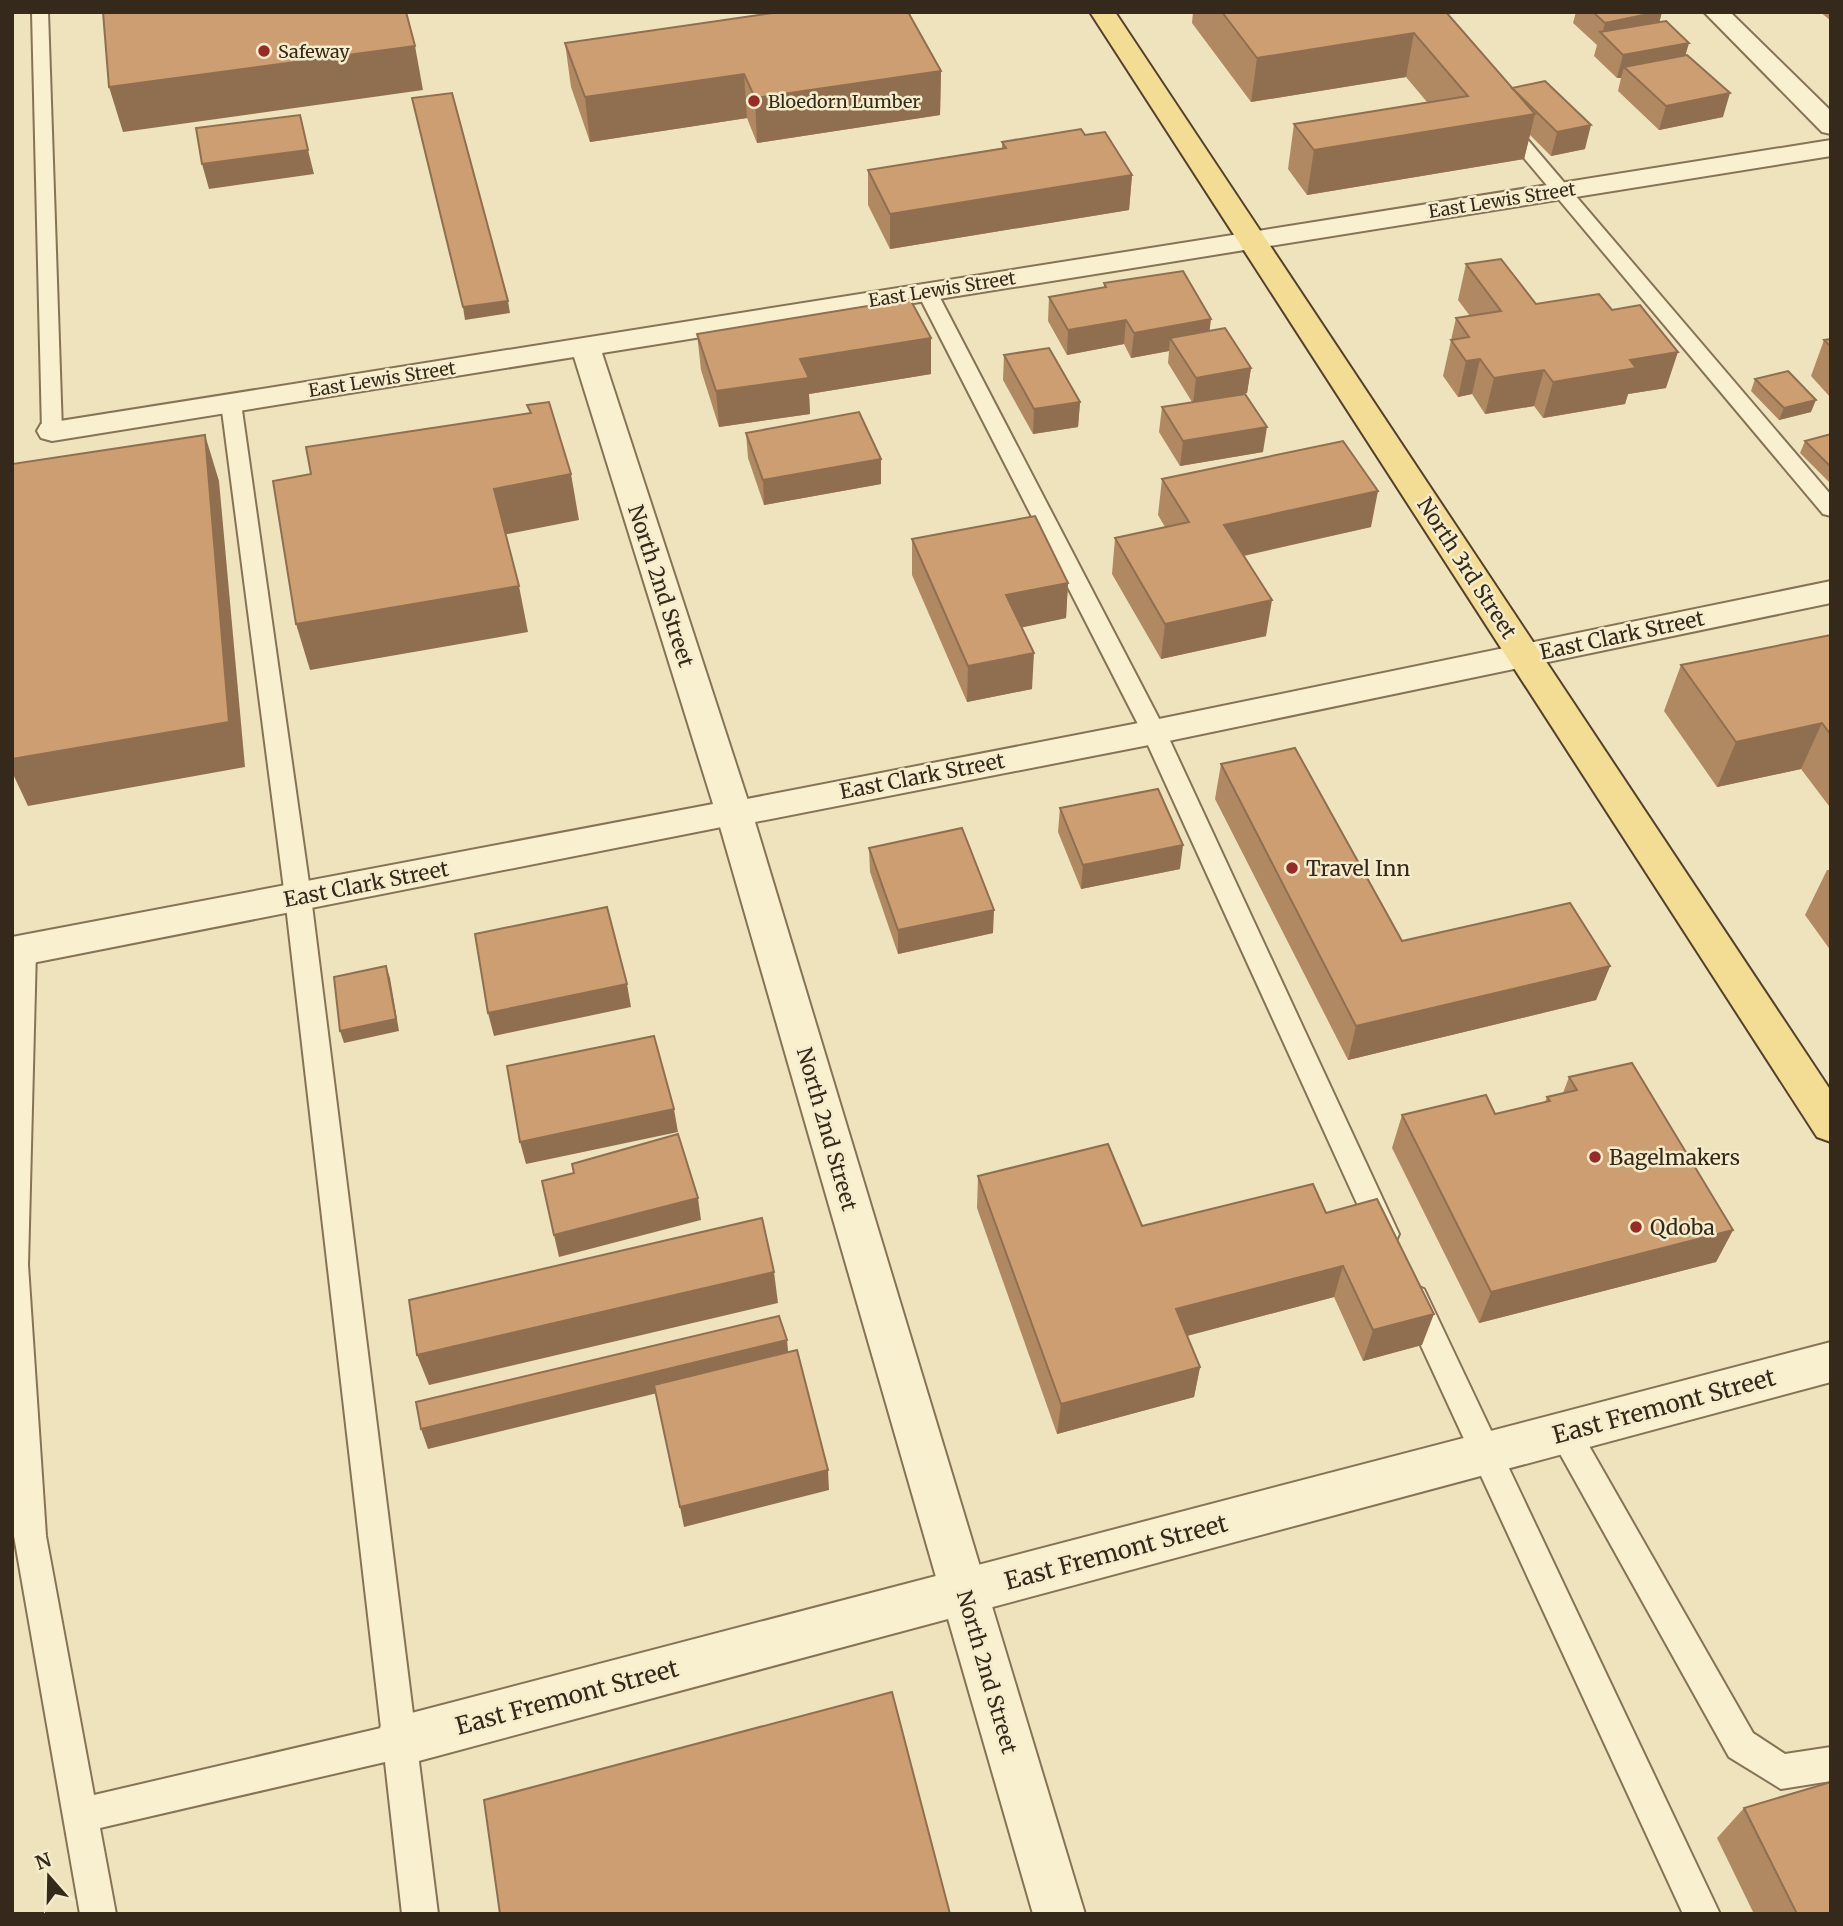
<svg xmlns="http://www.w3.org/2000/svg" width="1843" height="1926" font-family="Merriweather,serif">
<rect width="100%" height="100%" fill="#eee3bd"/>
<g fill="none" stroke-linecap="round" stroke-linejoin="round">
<defs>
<g id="service">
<polygon points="32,12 48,12 62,431 59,436 45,436 42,431"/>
<polygon points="1504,118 1510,119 1831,495 1831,516 1823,514 1498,127 1495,123 1498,119"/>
<polygon points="927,286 937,292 1166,732 1399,1234 1395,1243 1385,1246 1375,1243 1142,732 917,292"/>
<polygon points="231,397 238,399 241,403 311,897 438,1914 402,1914 385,1762 100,1828 116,1914 80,1914 14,1536 12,946 23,940 32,943 36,950 28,1265 46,1536 94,1795 381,1728 285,897 221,403 224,399"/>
<polygon points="1414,1285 1424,1289 1720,1914 1683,1914 1399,1298 1404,1289"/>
<polygon points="1565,1419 1576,1423 1753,1733 1785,1754 1831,1747 1831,1781 1781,1789 1729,1757 1554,1443 1550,1433 1554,1423"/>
</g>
<g id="minor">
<polygon points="1831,140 1831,156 602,353 752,813 747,822 12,967 12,937 713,804 574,357 52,441 41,438 37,431 41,424"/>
<polygon points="1831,1342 1831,1382 400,1766 382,1759 375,1741 382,1723 400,1716"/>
</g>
<g id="tertiary">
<polygon points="1704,12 1730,12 1831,111 1831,134 1822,132"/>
<polygon points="1831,581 1831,603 1154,744 755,822 1085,1914 1033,1914 716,813 721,804 1154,720"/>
</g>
<polygon id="primary" points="1090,12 1115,12 1831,1091 1831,1142 1817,1137"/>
</defs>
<use href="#service" stroke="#867356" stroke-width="4"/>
<use href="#minor" stroke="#867356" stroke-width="4"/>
<use href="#tertiary" stroke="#867356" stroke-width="4"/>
<use href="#primary" stroke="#53402b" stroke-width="4"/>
<use href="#service" fill="#f9f0d0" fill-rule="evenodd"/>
<use href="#minor" fill="#f9f0d0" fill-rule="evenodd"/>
<use href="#tertiary" fill="#f9f0d0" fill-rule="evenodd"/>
<use href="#primary" fill="#f3dc93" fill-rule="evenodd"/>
</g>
<g fill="#b08862">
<polygon points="1193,12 1446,12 1512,88 1585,149 1551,156 1530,135 1524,159 1307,195 1288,169 1294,124 1427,102 1406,77 1251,102 1192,23"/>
<polygon points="1576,12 1662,12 1659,22 1686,55 1723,117 1659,130 1618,91 1621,78 1617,78 1594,56 1597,45 1573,23"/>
<polygon points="1820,12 1831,12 1831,20 1830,20"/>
<polygon points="565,43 941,71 940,115 757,143 747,118 590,142 571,87"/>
<polygon points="1002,142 1132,175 1129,210 890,249 868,205 868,170 1002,148"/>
<polygon points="1466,264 1536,304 1666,388 1628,394 1625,404 1543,418 1534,406 1485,414 1472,394 1458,397 1443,376 1456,318 1470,316 1458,300"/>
<polygon points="1104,283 1210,331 1251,368 1247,393 1221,398 1263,452 1180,466 1159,432 1162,407 1192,402 1168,363 1169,351 1131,358 1124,344 1067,355 1048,321 1049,297 1104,287"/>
<polygon points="697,334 931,374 809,394 810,414 719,427 701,370"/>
<polygon points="1831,339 1831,398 1811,376 1824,340"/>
<polygon points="1004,355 1080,402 1078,427 1033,434 1003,380"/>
<polygon points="1755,379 1811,412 1779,420 1751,391"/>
<polygon points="746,433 881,459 881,484 764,505 748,458"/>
<polygon points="1831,434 1831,484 1800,453 1805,441"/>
<polygon points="1162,479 1371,527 1244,556 1266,636 1161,659 1112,574 1115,538 1165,527 1158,515"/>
<polygon points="912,539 1068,583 1066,618 1022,627 1032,689 967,702 912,575"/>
<polygon points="1831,635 1831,805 1829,806 1801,769 1717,787 1664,711 1681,665"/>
<polygon points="1221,764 1402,941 1610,966 1596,1000 1348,1060 1215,799"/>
<polygon points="1060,808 1180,869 1081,889 1058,832"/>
<polygon points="869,848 993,933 898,954 870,872"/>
<polygon points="1827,870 1831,870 1831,951 1805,915"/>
<polygon points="1569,1077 1733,1230 1716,1262 1479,1323 1392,1148 1402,1115 1495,1114 1545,1102 1547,1097 1563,1093"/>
<polygon points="978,1176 1142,1226 1326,1213 1422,1345 1363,1361 1334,1297 1187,1336 1200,1367 1194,1397 1057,1434 977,1208"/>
<polygon points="1744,1808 1831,1914 1754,1914 1717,1838"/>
</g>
<g fill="#906f50">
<polygon points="1658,12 1662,12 1656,35 1602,34 1605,23"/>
<polygon points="1414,33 1406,77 1251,102 1257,58"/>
<polygon points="1689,43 1682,67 1624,67 1621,78 1617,78 1623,55"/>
<polygon points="415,46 423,90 123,132 109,87"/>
<polygon points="941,71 940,115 757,143 755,98"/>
<polygon points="744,74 747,118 590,142 585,97"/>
<polygon points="1730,93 1723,117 1659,130 1666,106"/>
<polygon points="1535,114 1524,159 1307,195 1314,150"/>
<polygon points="1591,125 1585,149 1551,156 1557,132"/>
<polygon points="308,150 314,174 209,189 202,164"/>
<polygon points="1132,175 1129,210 890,249 890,214"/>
<polygon points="508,301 510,313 465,320 463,307"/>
<polygon points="1211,319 1208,344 1170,338 1169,351 1131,358 1134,333"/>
<polygon points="1126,320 1124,344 1067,355 1068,330"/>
<polygon points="931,338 931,374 809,394 810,414 719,427 716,391 800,359"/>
<polygon points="1678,352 1666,388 1628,394 1625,404 1543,418 1553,382 1630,360"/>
<polygon points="1480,359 1472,394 1458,397 1466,361"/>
<polygon points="1251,368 1247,393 1193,403 1196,378"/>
<polygon points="1544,370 1534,406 1485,414 1494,378"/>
<polygon points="1816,400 1811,412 1779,420 1784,408"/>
<polygon points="1080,402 1078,427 1033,434 1034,409"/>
<polygon points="1267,427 1263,452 1180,466 1183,441"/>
<polygon points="205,435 219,481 245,767 28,806 12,772 12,759"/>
<polygon points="881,459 881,484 764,505 763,480"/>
<polygon points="571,474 579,520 503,535 494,489"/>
<polygon points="1378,491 1371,527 1219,561 1224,525"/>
<polygon points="1068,583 1066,618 1005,631 1006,595"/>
<polygon points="519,586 528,632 310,670 296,624"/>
<polygon points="1272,600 1266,636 1161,659 1165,624"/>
<polygon points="1034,653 1032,689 967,702 968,666"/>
<polygon points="1822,723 1801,769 1717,787 1736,742"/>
<polygon points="1183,845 1180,869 1081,889 1083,865"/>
<polygon points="994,910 993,933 898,954 898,930"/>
<polygon points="386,966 390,978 399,1031 344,1043 340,1031"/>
<polygon points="1610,966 1596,1000 1348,1060 1356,1026"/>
<polygon points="627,984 631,1007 494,1036 488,1013"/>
<polygon points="674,1109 678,1132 526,1164 520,1142"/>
<polygon points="698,1198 701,1220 559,1257 554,1235"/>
<polygon points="1733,1230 1716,1262 1479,1323 1491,1292"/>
<polygon points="1343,1266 1334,1297 1171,1340 1176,1309"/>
<polygon points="774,1272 778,1303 429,1385 417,1355"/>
<polygon points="1434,1314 1422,1345 1363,1361 1373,1330"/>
<polygon points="787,1340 789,1361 428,1449 421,1429"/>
<polygon points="1200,1367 1194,1397 1057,1434 1061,1404"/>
<polygon points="828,1470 829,1490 684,1527 680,1507"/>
</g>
<g fill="#cd9e72" stroke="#906f50" stroke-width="2">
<polygon points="103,12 406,12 415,46 109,87"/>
<polygon points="780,12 908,12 941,71 755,98 744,74 585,97 565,43"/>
<polygon points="1222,12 1446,12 1535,114 1314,150 1294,124 1468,96 1414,33 1257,58"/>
<polygon points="1593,12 1658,12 1605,23"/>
<polygon points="1666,21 1689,43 1623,55 1600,32"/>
<polygon points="1687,55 1730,93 1666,106 1624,67"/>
<polygon points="1545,81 1591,125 1557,132 1512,88"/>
<polygon points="452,93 508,301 463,307 412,98"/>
<polygon points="300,115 308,150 202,164 196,128"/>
<polygon points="1081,129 1085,135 1105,132 1132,175 890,214 868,170 1006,148 1002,142"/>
<polygon points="1501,259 1536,304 1599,294 1612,310 1640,305 1678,352 1630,360 1636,368 1553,382 1544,370 1494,378 1480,359 1466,361 1451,340 1469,337 1456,318 1501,311 1466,264"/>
<polygon points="1183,271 1211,319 1134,333 1126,320 1068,330 1049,297 1106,287 1104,283"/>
<polygon points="910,299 931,338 800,359 809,378 716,391 697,334"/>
<polygon points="1225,328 1251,368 1196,378 1170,338"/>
<polygon points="1831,339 1831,347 1824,340"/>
<polygon points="1049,348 1080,402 1034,409 1004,355"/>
<polygon points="1788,371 1816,400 1784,408 1755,379"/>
<polygon points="1245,394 1267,427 1183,441 1162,407"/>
<polygon points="549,402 571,474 494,489 519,586 296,624 273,481 311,474 306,447 531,413 527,405"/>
<polygon points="859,412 881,459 763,480 746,433"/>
<polygon points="1831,434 1831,467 1805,441"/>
<polygon points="205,435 229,722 12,759 12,464"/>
<polygon points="1343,441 1378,491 1224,525 1272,600 1165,624 1115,538 1189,522 1162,479"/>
<polygon points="1035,516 1068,583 1006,595 1034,653 968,666 912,539"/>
<polygon points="1831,635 1831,735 1822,723 1736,742 1681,665"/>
<polygon points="1295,748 1402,941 1570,903 1610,966 1356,1026 1221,764"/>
<polygon points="1158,789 1183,845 1083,865 1060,808"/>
<polygon points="962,828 994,910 898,930 869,848"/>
<polygon points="607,907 627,984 488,1013 475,934"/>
<polygon points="386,966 396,1019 340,1031 334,977"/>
<polygon points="654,1036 674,1109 520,1142 507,1066"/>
<polygon points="1632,1063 1733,1230 1491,1292 1402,1115 1486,1095 1495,1114 1550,1101 1547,1097 1577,1090 1569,1077"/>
<polygon points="678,1134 698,1198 554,1235 542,1181 574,1173 572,1164"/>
<polygon points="1108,1144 1142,1226 1313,1184 1326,1213 1377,1199 1434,1314 1373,1330 1343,1266 1176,1309 1200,1367 1061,1404 978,1176"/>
<polygon points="762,1218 774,1272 417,1355 409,1300"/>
<polygon points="779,1316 787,1340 421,1429 416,1402"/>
<polygon points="797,1350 828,1470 680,1507 654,1385"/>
<polygon points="892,1692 950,1914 500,1914 484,1800"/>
<polygon points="1831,1782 1831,1914 1797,1914 1744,1808"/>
</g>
<g fill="#962c25" stroke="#f5eccc" stroke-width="2.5">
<circle cx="264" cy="51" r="7"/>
<circle cx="754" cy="101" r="7"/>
<circle cx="1292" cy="868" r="7"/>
<circle cx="1595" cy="1157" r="7"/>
<circle cx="1636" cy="1227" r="7"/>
</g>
<g text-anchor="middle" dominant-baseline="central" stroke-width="5" stroke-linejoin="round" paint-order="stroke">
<g font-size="18" fill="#35291b" stroke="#f5eccc" text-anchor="start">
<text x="278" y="51">Safeway</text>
<text x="768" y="101">Bloedorn Lumber</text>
</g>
<g font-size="18" fill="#35291b" stroke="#f5eccc">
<text transform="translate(1502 200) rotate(-9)">East Lewis Street</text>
<text transform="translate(942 289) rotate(-9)">East Lewis Street</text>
<text transform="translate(382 379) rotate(-9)">East Lewis Street</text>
</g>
<g font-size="21" fill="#35291b" stroke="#f5eccc">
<text transform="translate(1467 568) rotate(57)">North 3rd Street</text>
<text transform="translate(661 586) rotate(72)">North 2nd Street</text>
<text transform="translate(1622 635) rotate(-12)">East Clark Street</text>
<text transform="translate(922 776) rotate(-11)">East Clark Street</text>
<text transform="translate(366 884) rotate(-11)">East Clark Street</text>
<text transform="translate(827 1129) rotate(74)">North 2nd Street</text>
<text transform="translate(987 1672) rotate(74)">North 2nd Street</text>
</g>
<g font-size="21" fill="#35291b" stroke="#f5eccc" text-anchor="start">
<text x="1306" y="868">Travel Inn</text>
<text x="1609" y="1157">Bagelmakers</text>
<text x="1650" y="1227">Qdoba</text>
</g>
<g font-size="24" fill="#35291b" stroke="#f5eccc">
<text transform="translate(1664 1406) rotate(-15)">East Fremont Street</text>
<text transform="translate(1116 1552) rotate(-15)">East Fremont Street</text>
<text transform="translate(567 1697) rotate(-15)">East Fremont Street</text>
</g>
</g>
<rect width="1843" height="1926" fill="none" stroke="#35291b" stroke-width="28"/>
<g transform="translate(49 1877) rotate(340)" stroke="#f5eccc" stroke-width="5" paint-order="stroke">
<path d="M0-5L12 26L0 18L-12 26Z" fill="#35291b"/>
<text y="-10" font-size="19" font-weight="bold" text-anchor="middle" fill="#35291b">N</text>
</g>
</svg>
